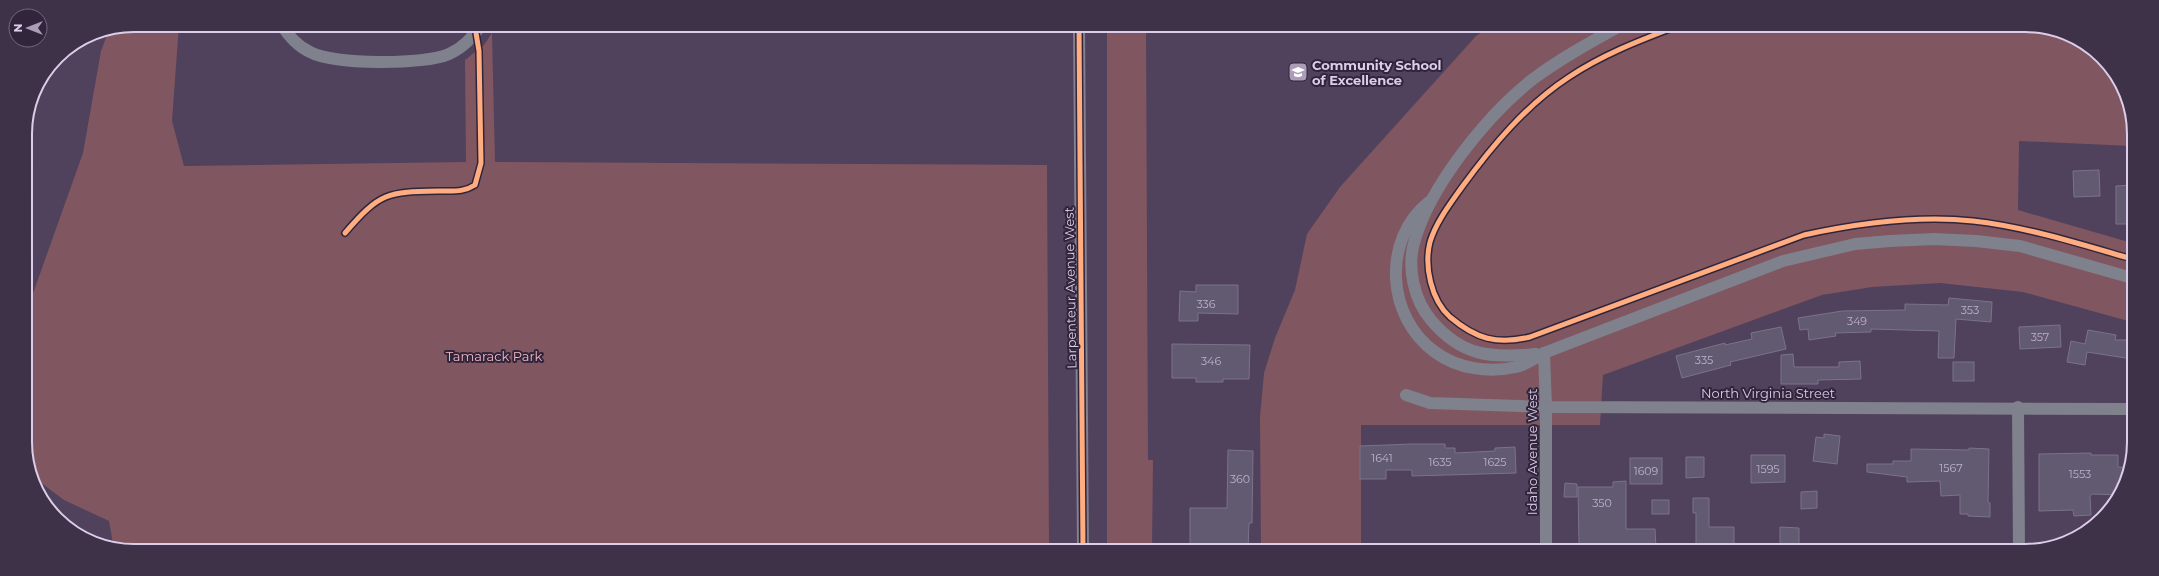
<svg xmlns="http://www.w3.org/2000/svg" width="2159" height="576" font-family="Montserrat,sans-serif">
<rect width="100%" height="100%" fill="#50415c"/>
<g fill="#805660">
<polygon points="134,25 179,25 172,121 184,166 466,162 465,60 484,45 492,33 495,162 1047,165 1049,550 114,549 109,521 64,500 36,479 27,463 26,313 83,153 101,51 109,30"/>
<polygon points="1107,26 1146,26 1148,460 1153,460 1152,550 1107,550"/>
<polygon points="1490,27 2046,27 2102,57 2132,113 2132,146 2019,141 2018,210 2132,243 2132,322 2023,292 1940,283 1872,287 1822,295 1603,375 1600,425 1361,425 1361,550 1261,550 1260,417 1264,373 1275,338 1295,290 1307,234 1340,187 1476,36"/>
</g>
<g fill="#625a71" stroke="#7b738a">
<polygon points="2099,170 2100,196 2074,197 2073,171"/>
<polygon points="2132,185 2132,224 2116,224 2116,186"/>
<polygon points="1196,285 1238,285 1238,314 1198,313 1198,321 1179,321 1180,291 1196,292"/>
<polygon points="1949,298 1992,302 1991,322 1956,319 1954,358 1938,358 1939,331 1871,329 1871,332 1835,333 1836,336 1809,340 1808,329 1800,330 1798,318 1842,311 1905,310 1905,304 1948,305"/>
<polygon points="2060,325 2061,347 2020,349 2019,327"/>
<polygon points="1781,327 1786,349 1730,362 1731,365 1682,378 1676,356 1725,343 1725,345 1752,339 1751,333"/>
<polygon points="2088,330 2116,335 2115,340 2132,340 2132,359 2087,352 2085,365 2067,362 2071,341 2085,344"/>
<polygon points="1172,344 1250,345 1249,379 1223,379 1223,382 1196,382 1196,378 1172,378"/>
<polygon points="1793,354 1794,367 1839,367 1839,362 1860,361 1861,379 1818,380 1818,384 1781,384 1781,355"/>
<rect x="1953" y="362" width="21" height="19"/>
<polygon points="1824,434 1840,436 1837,464 1813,461 1816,437 1824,438"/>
<polygon points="1412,444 1445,444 1445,448 1455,448 1455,453 1495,451 1495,448 1515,447 1516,473 1412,476 1412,470 1386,470 1386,479 1360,479 1360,446"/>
<polygon points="1969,448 1989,449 1988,502 1990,503 1990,517 1968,516 1968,514 1960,514 1960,495 1941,496 1940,481 1907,482 1907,477 1867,472 1867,464 1893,464 1893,461 1911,461 1911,449 1969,450"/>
<polygon points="1228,450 1253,451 1252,523 1249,523 1248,550 1190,549 1190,508 1227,508"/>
<polygon points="2091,453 2091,455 2118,455 2118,467 2130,468 2120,495 2092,494 2090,496 2091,515 2074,516 2073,510 2039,511 2039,454"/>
<polygon points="1751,455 1785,455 1785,482 1751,483"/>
<polygon points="1686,457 1704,457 1704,477 1686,478"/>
<rect x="1630" y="458" width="32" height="26"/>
<polygon points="1626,481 1626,529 1655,529 1656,547 1604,547 1604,544 1579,544 1578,487 1613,487 1613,482"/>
<polygon points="1565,483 1577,484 1577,497 1564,497"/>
<polygon points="1817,491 1817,508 1801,509 1801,492"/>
<polygon points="1693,498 1709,498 1709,527 1734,527 1734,546 1714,546 1714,550 1696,550 1696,513 1693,513"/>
<rect x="1652" y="500" width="17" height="14"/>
<polygon points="1780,527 1799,528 1799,547 1780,547"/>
</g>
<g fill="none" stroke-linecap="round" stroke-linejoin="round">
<g stroke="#7f818d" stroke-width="12">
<path d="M282,25C288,36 299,47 310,52C334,65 425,65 449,54C463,48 473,37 481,25"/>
<path d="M1429,202C1382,239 1386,317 1435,352C1458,369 1489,373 1516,367C1526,365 1535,358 1544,353L1783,261L1855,244L1890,241L1934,239L1976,241L2020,246L2132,278"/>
<polyline points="1544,353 1546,407 1546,550"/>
<path d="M1536,354C1491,358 1462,357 1431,320C1414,300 1407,268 1414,243C1429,187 1487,115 1533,79C1560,59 1589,43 1618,27"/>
<polyline points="1406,395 1430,403 1546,407 2132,409"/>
<polyline points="2018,407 2019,551"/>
</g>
<polyline stroke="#838090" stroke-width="12" points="1079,26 1083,550"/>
<defs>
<g id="cycleway">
<polyline points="1079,26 1083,550"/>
<path d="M1675,27C1638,41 1602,55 1569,77C1526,105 1492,146 1462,187C1450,204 1436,222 1430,242C1424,266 1431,300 1450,317C1476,339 1497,345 1530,337L1804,235C1859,223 1917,215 1973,221C2027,227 2080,244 2132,259"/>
<path d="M345,233C381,191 388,192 442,191C455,191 464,192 475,185L481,163L479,51L476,33"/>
</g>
</defs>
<use href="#cycleway" stroke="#30253b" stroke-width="8"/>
<use href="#cycleway" stroke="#ffac80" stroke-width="5"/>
</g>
<defs>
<symbol id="school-square" viewBox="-11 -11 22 22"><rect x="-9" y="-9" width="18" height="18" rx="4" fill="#ab9cb8" stroke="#30253b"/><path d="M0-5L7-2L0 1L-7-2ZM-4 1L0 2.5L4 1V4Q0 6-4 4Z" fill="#fff"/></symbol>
</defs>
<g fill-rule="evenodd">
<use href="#school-square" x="1287" y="61" width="22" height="22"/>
</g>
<g text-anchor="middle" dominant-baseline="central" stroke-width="4" stroke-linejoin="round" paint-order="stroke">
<g font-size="11" fill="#beb0cc">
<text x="1206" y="304">336</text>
<text x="1970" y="310">353</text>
<text x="1857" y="321">349</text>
<text x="2040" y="337">357</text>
<text x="1704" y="360">335</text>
<text x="1211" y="361">346</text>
<text x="1382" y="458">1641</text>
<text x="1440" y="462">1635</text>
<text x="1495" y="462">1625</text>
<text x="1951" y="468">1567</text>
<text x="1768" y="469">1595</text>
<text x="1646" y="471">1609</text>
<text x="2080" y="474">1553</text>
<text x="1240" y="479">360</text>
<text x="1602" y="503">350</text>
</g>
<g font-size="13" font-weight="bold" fill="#dccdea" stroke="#30253b" text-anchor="start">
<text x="1312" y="65">Community School<tspan x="1312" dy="15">of Excellence</tspan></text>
</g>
<g font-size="13" fill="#dccdea" stroke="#30253b">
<text transform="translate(1070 288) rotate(-91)">Larpenteur Avenue West</text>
<text x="1768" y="393">North Virginia Street</text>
<text transform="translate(1532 452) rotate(-90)">Idaho Avenue West</text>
</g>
<g font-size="13" fill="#f7b8c2" stroke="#30253b">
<text x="494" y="356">Tamarack Park</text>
</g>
</g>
<path d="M0 0H2159V576H0ZM134 32H2025A102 102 0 0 1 2127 134V442A102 102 0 0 1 2025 544H134A102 102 0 0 1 32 442V134A102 102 0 0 1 134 32Z" fill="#3e3249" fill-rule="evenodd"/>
<path fill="none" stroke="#dccdea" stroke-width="2" d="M134 32H2025A102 102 0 0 1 2127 134V442A102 102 0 0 1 2025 544H134A102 102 0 0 1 32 442V134A102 102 0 0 1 134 32Z"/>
<g transform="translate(28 28) rotate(270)"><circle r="19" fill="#30253b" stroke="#756881"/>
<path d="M0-3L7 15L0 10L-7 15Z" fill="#ab9cb8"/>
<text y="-6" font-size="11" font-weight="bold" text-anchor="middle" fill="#dccdea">N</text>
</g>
</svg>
